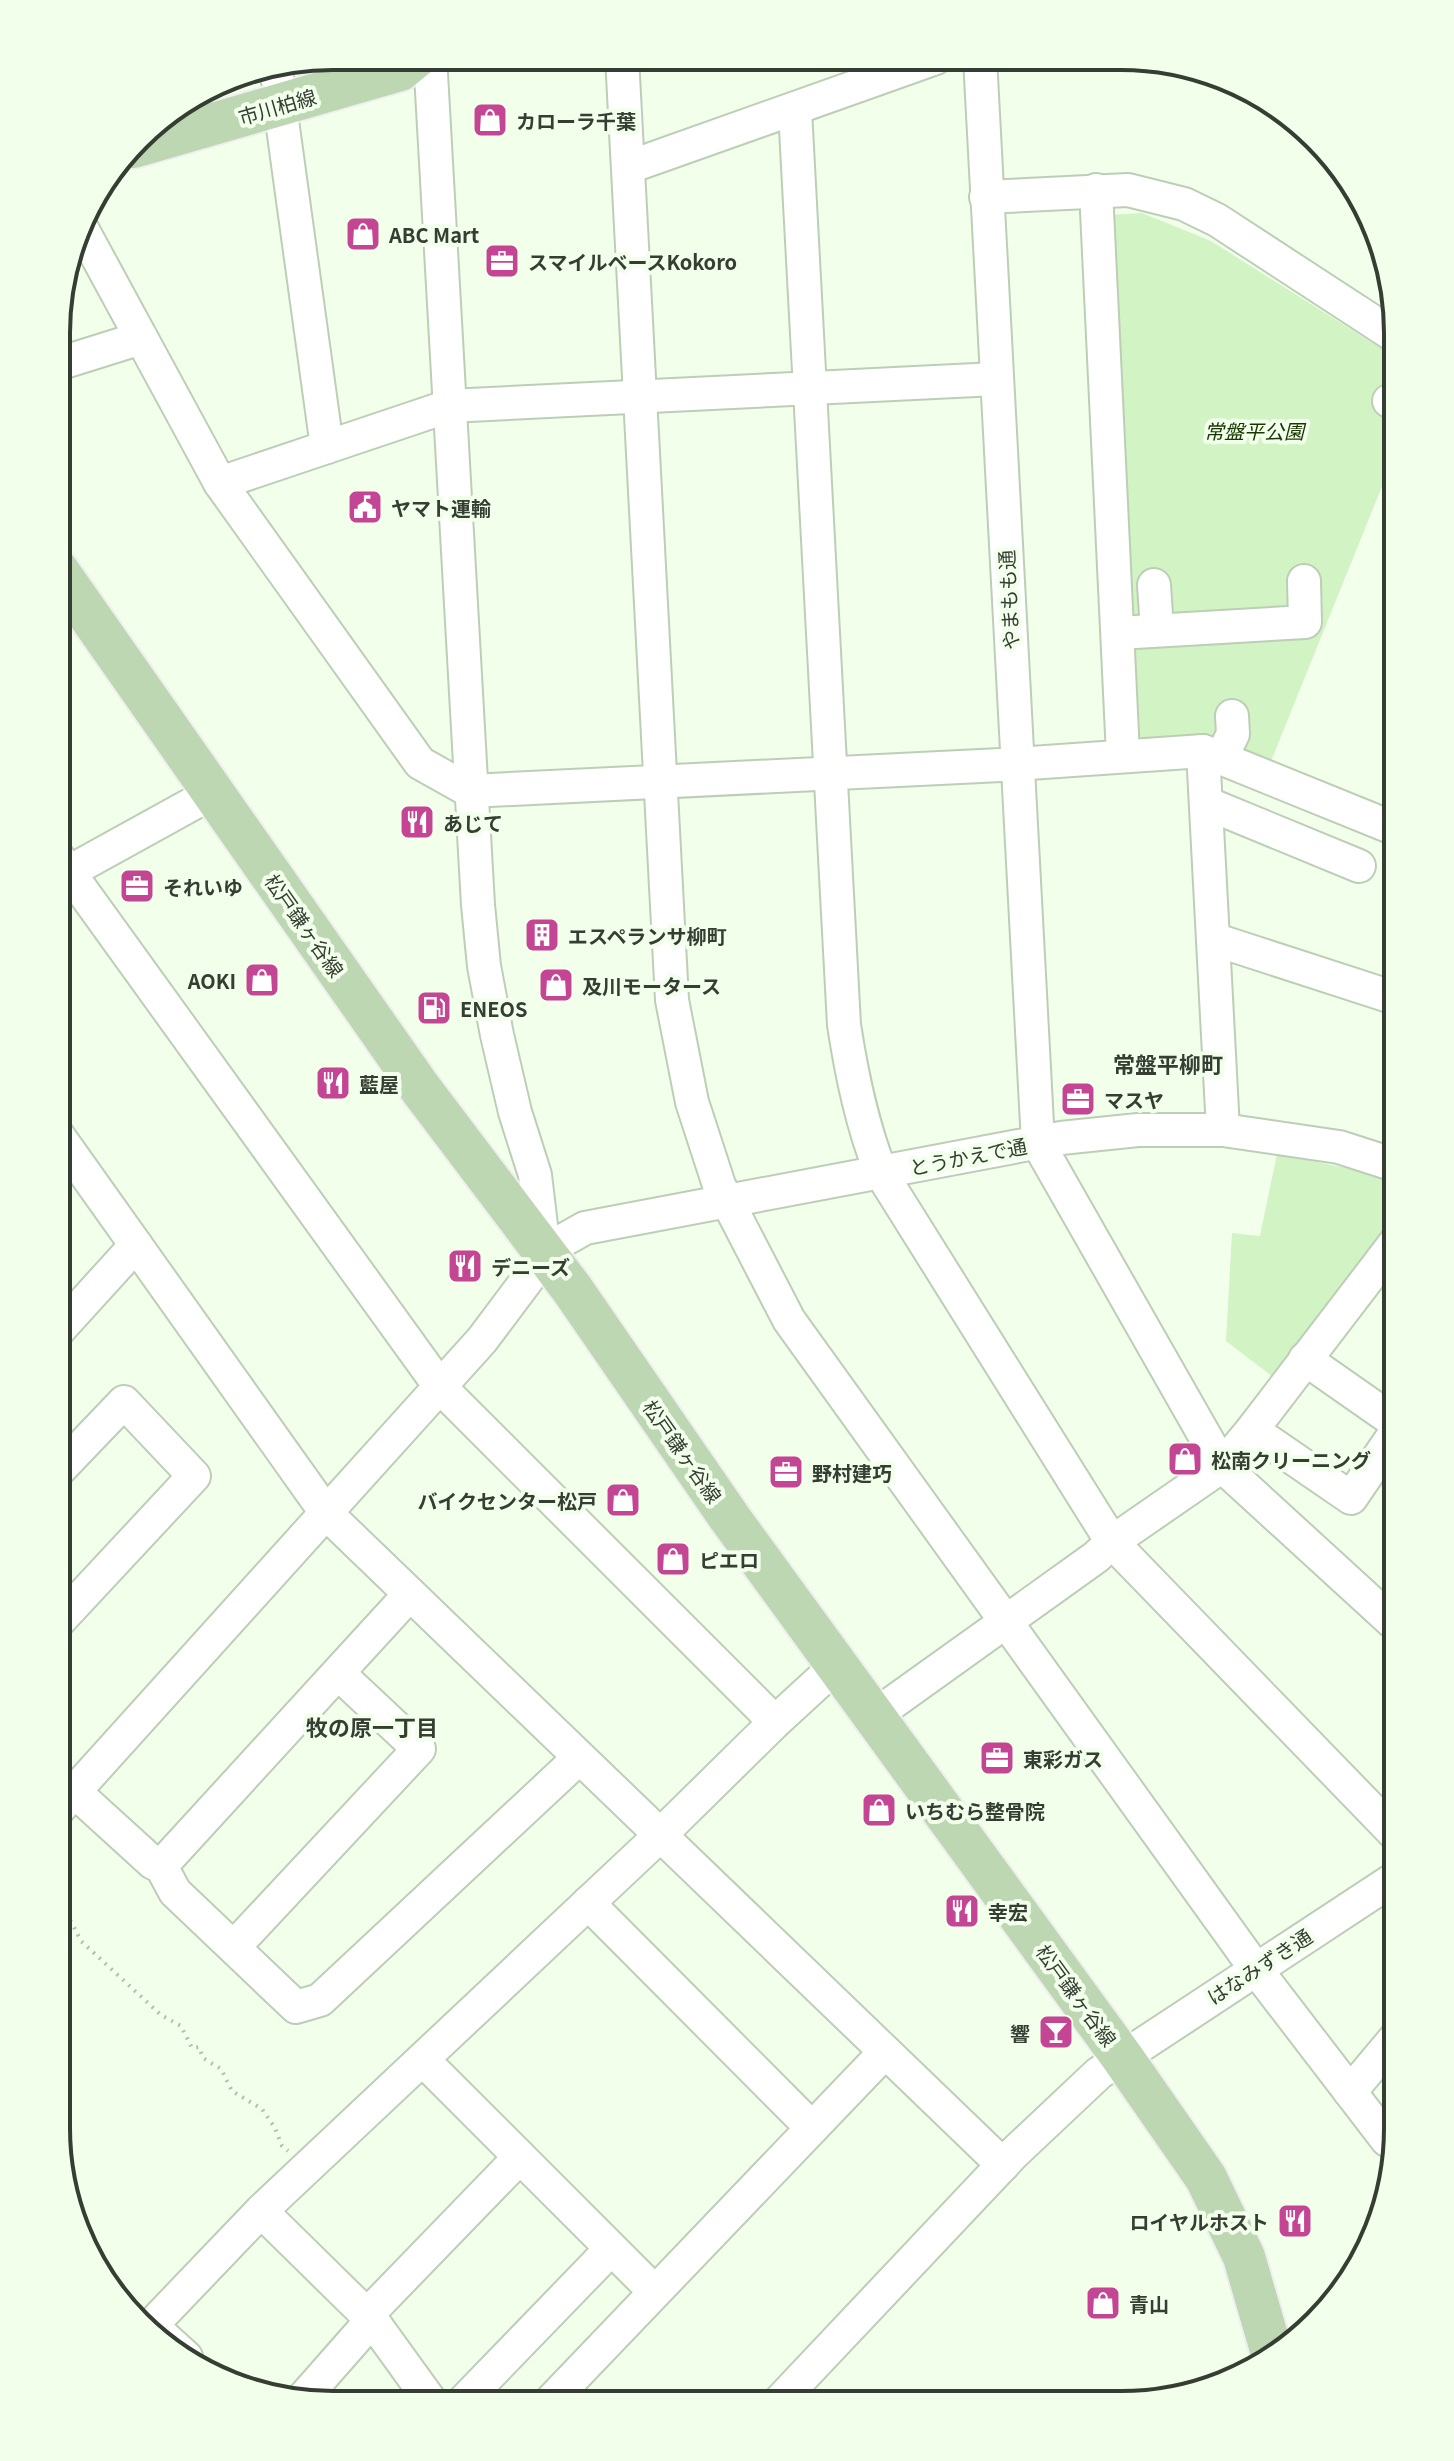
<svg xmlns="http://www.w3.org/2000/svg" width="1454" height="2461" font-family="Georgia,'Noto Sans JP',serif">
<rect width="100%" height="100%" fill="#f1ffeb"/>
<g fill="#d2f3c4">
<polygon points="1142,213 1211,241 1398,359 1398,424 1385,479 1271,761 1204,739 1145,742 1130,727 1108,215"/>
<polygon points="1277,1154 1376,1174 1398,1182 1398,1227 1281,1383 1226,1341 1232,1233 1260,1236"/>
</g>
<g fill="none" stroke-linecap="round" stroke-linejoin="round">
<defs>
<g id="minor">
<polyline points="622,57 672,1000 692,1102 719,1185 789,1320 1255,1968 1387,2140 1397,2140"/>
<polyline points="980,58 1038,1143 1222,1466 1398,1627"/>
<polyline points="276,67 277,78"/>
<polyline points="280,106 327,447 220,483 420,763 470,791 1001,765 1203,751 1398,830"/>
<path d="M795,110L844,1025C852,1076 862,1125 881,1173L1112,1542L1397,1836"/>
<polyline points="629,167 936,58"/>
<polyline points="1096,190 1123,755"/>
<polyline points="986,197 1128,190 1184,204 1217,220 1398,338"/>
<polyline points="80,225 220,483"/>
<polyline points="58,364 141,338"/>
<polyline points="1389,401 1398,398"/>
<polyline points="327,447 449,406 996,379"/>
<polyline points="1154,585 1157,630"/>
<polyline points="1118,633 1305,622 1304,581"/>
<polyline points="1203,751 1223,1130"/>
<polyline points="1221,758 1233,734 1232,716"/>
<polyline points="1206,803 1359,866"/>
<polyline points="58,857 441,1388 775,1722"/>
<polyline points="58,878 212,793"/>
<polyline points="1213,939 1398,999"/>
<polyline points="57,1134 327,1514 1003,2165"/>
<polyline points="544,1251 585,1228 1061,1138 1138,1130 1223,1130 1339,1147 1398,1166"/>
<polyline points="57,1332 136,1245"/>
<polyline points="1305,1359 1398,1424"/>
<polyline points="1252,1430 1351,1498 1398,1429"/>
<polyline points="410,1594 161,1866 175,1892 296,2007 320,2000 579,1758"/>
<polyline points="57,1623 194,1476 124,1402 57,1472"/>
<polyline points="874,1716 1096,1557 1112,1542 1222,1466 1252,1430 1398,1239"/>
<polyline points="75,1792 153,1863 161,1866"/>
<polyline points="56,1812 482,1340 527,1280 544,1251 535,1175 515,1112 497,1035 484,966 478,905 430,56"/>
<polyline points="588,1903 812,2128"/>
<polyline points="234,1947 419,1749 338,1673"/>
<polyline points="423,2060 655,2292"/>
<polyline points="1350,2092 1397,2036"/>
<polyline points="261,2211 372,2320 432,2403"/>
<polyline points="367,2315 520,2157"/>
<polyline points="152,2326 186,2357"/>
<polyline points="149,2328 261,2211 651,1844 775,1722 836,1666"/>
<polyline points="299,2403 372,2320"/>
<polyline points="462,2403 611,2249"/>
<polyline points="549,2403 885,2052"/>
<polyline points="777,2404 1013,2154 1099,2073 1397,1877"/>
</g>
<g id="major">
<polyline points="133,147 400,70 417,56"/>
<polyline points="58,571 420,1088 572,1289 729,1517 1122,2057 1206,2178 1244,2257 1271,2350"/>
</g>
</defs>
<use href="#minor" stroke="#bdceb6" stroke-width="36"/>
<use href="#major" stroke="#efefef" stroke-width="46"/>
<polyline stroke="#b4c0af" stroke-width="4" stroke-dasharray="2 6" stroke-linecap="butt" points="56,1901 72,1923 81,1941 161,2015 181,2026 192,2048 199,2047 203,2058 221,2069 232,2091 262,2109 275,2128 282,2146 288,2151"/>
<use href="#minor" stroke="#fff" stroke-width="32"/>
<use href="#major" stroke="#bed7b3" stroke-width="42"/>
</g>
<defs>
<symbol id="shop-square" viewBox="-11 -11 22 22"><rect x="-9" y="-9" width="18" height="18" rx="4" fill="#c44593" stroke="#f1ffeb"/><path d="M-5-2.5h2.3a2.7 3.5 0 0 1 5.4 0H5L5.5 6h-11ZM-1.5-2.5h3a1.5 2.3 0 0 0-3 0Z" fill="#fff"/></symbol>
<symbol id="office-square" viewBox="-11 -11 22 22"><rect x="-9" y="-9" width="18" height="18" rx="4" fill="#c44593" stroke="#f1ffeb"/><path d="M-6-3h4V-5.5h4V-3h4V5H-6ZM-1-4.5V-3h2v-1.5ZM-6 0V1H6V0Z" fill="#fff"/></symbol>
<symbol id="civic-square" viewBox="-11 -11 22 22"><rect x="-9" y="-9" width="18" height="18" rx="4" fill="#c44593" stroke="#f1ffeb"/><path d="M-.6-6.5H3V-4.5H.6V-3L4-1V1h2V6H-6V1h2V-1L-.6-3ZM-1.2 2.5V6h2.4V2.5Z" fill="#fff"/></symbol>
<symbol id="restaurant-square" viewBox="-11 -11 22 22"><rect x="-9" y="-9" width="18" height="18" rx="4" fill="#c44593" stroke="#f1ffeb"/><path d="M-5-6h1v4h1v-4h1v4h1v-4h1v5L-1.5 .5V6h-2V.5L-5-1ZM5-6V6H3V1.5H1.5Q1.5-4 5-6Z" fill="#fff"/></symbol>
<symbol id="building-square" viewBox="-11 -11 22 22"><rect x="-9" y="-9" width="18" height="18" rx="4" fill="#c44593" stroke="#f1ffeb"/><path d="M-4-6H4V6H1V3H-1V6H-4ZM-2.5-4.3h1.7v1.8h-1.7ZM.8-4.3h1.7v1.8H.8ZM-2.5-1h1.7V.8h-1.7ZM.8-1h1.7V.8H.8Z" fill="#fff"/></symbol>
<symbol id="fuel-square" viewBox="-11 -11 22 22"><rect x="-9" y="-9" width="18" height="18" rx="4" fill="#c44593" stroke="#f1ffeb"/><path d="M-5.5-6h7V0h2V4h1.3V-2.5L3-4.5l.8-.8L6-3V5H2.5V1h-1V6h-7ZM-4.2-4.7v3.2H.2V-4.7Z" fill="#fff"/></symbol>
<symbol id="bar-square" viewBox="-11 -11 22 22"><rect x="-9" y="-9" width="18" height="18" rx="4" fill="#c44593" stroke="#f1ffeb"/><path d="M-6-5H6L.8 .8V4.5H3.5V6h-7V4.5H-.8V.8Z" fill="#fff"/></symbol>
</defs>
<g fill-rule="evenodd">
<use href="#shop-square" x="470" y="100" width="40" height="40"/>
<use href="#shop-square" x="343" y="214" width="40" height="40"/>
<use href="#office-square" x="482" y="241" width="40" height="40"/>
<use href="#civic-square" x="345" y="487" width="40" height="40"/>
<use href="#restaurant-square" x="397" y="802" width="40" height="40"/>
<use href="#office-square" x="117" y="866" width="40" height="40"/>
<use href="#building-square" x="522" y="915" width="40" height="40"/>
<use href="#shop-square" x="242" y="960" width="40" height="40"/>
<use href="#shop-square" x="536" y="965" width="40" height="40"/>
<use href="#fuel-square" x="414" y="988" width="40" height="40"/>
<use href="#restaurant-square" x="313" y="1063" width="40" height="40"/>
<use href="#office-square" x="1058" y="1079" width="40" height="40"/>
<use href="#restaurant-square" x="445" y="1246" width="40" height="40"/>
<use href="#shop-square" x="1165" y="1439" width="40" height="40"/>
<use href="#office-square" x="766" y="1452" width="40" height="40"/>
<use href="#shop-square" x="603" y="1480" width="40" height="40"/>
<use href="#shop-square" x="653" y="1539" width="40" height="40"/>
<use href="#office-square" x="977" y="1738" width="40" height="40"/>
<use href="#shop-square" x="859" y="1790" width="40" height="40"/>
<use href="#restaurant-square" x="942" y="1891" width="40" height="40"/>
<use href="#bar-square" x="1036" y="2012" width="40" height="40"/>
<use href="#restaurant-square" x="1275" y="2201" width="40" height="40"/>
<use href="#shop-square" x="1083" y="2283" width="40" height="40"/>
</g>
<g text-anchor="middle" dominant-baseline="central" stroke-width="8" stroke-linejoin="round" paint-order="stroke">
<g font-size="20" fill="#363d33" stroke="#f1ffeb">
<text transform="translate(277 106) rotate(-16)">市川柏線</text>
<text transform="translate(1008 600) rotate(-93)">やまもも通</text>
<text transform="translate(305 925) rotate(55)">松戸鎌ヶ谷線</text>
<text transform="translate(968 1156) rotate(-11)">とうかえで通</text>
<text transform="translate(683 1451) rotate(55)">松戸鎌ヶ谷線</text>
<text transform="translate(1259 1966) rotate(-33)">はなみずき通</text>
<text transform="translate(1077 1995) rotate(54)">松戸鎌ヶ谷線</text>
</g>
<g font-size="20" font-weight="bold" fill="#363d33" stroke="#f1ffeb" text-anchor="start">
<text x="516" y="120">カローラ千葉</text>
<text x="389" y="234">ABC Mart</text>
<text x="528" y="261">スマイルベースKokoro</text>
<text x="391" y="507">ヤマト運輸</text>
<text x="443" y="822">あじて</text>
<text x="163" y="886">それいゆ</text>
<text x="568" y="935">エスペランサ柳町</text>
<text x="236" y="980" text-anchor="end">AOKI</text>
<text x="582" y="985">及川モータース</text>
<text x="460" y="1008">ENEOS</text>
<text x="359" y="1083">藍屋</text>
<text x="1104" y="1099">マスヤ</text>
<text x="491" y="1266">デニーズ</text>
<text x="1211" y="1459">松南クリーニング</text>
<text x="812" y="1472">野村建巧</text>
<text x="597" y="1500" text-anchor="end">バイクセンター松戸</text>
<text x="699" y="1559">ピエロ</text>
<text x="1023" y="1758">東彩ガス</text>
<text x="905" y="1810">いちむら整骨院</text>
<text x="988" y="1911">幸宏</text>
<text x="1030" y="2032" text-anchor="end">響</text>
<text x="1269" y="2221" text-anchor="end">ロイヤルホスト</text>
<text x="1129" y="2303">青山</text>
</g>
<g font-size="20" font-style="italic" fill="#173702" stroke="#f1ffeb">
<text x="1254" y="430">常盤平公園</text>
</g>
<g font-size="22" font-weight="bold" fill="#363d33" stroke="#f1ffeb">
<text x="1168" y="1063">常盤平柳町</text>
<text x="372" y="1726">牧の原一丁目</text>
</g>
</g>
<path d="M0 0H1454V2461H0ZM333 70H1121A263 263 0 0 1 1384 333V2128A263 263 0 0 1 1121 2391H333A263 263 0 0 1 70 2128V333A263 263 0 0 1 333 70Z" fill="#f1ffeb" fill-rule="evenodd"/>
<path fill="none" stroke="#363d33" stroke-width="4" d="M333 70H1121A263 263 0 0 1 1384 333V2128A263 263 0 0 1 1121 2391H333A263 263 0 0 1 70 2128V333A263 263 0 0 1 333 70Z"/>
</svg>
